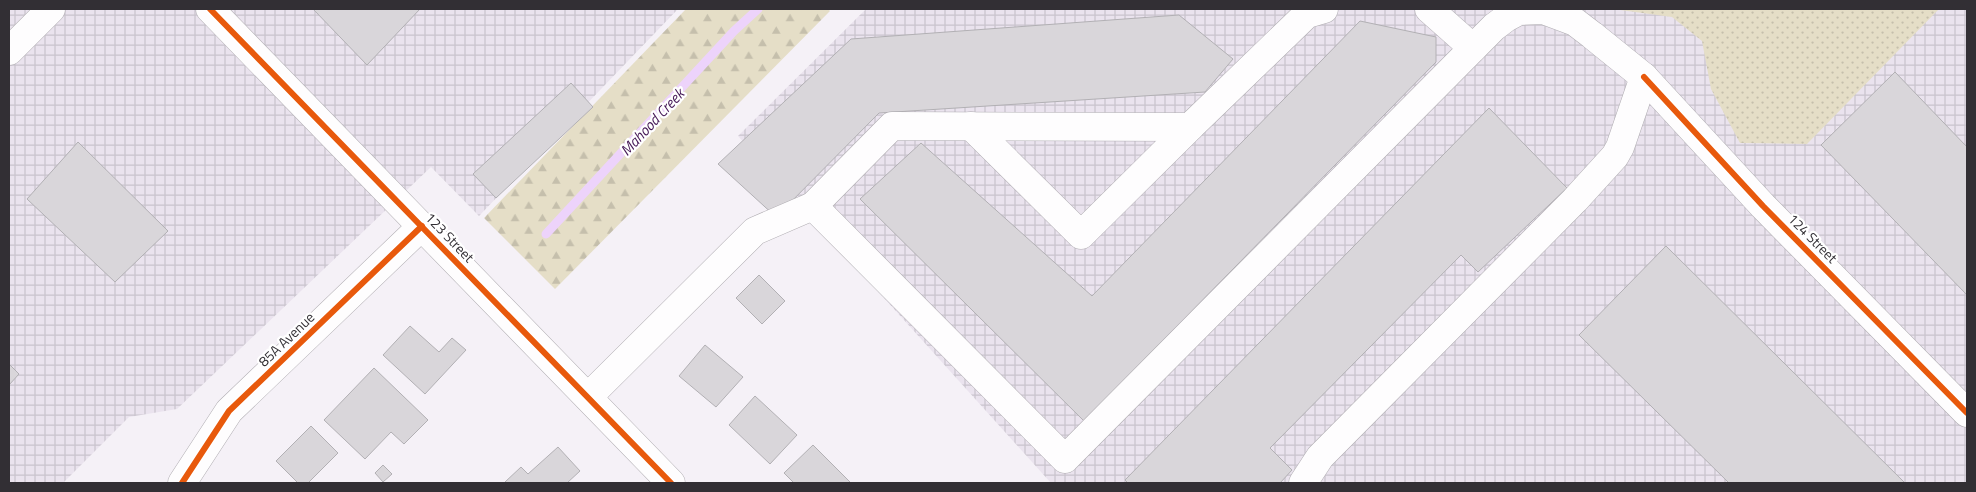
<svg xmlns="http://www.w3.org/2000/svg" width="1976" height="492" font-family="'Titillium Web',sans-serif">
<defs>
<pattern id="industrial-grid" width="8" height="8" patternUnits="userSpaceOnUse" patternTransform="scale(1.25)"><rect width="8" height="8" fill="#eae3ee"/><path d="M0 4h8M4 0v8" fill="none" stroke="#c9c3cd"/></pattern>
<pattern id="grass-dots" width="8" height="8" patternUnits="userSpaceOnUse" patternTransform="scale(1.25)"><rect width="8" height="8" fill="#e5dec7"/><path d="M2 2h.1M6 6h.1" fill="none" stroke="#c5bfac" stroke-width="1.8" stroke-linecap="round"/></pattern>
<pattern id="forest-firs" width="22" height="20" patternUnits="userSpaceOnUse" patternTransform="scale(1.25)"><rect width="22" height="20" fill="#e5dec7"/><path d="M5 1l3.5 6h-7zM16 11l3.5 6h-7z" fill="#c5bfac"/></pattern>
</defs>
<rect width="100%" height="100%" fill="#f5f1f7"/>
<g fill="url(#industrial-grid)">
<polygon points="9,9 678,9 479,216 431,167 177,409 129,417 63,483 9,483"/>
<polygon points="866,9 1967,9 1967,483 1051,483 738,136"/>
</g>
<polygon fill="url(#grass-dots)" points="1613,9 1939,9 1807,144 1740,143 1711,89 1702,41 1672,17"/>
<polygon fill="url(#forest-firs)" points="686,9 828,9 830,11 555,289 484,218"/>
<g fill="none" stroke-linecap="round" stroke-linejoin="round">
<polyline stroke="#edd3fb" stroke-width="9" points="546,234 734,31 758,9"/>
</g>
<g fill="#d9d6da" stroke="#b2b0b4">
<polygon points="313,9 420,9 367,65"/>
<polygon points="1179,15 1233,59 1205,92 879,113 776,217 718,164 851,39"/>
<polygon points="1360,21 1436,37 1436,62 1084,421 860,199 921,143 1092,296"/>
<polygon points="1895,72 1967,147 1967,295 1821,145"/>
<polygon points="571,83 593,107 496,198 473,174"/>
<polygon points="1489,108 1567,188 1478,272 1461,255 1270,448 1292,470 1280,483 1128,483 1125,480"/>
<polygon points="78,142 168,231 115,282 27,199"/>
<polygon points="1666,246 1905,483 1729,483 1579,335"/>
<polygon points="759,275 785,301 762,324 736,298"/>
<polygon points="410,326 439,352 452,338 466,350 425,394 383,355"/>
<polygon points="705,345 743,377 716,407 679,376"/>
<polygon points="9,364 19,374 9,385"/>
<polygon points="374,368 428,420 404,444 391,432 365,459 324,420"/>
<polygon points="755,396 797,435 770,464 729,425"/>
<polygon points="311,426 338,453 308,483 298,483 276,461"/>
<polygon points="813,445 851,483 794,483 784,473"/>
<polygon points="558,447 580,471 567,483 507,483 505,482 521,467 528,474"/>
<polygon points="383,465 392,474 383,482 375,473"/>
</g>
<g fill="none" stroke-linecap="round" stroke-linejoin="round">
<defs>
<g id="minor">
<polyline points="210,9 671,483"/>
<polyline points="1324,9 1307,14 1190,127 892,126 813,206 1065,459 1494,27 1506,18 1519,11 1543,10 1575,22 1592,35 1644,77 1763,206 1967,413"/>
<polyline points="1429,9 1473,48"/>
<polyline points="9,51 51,9"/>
<polyline points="971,126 1081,235 1190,127"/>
<polyline points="588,397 755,231 813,206"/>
<polyline points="182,483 229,411 422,226"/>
<polyline points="1303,483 1320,457 1575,200 1615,156 1620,147 1644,77"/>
</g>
</defs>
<use href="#minor" stroke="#b0adb2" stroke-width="29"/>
<use href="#minor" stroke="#fefdfe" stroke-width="28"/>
<defs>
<g id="cycleway">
<polyline points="210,9 671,483"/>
<polyline points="1644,77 1763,206 1967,413"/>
<polyline points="182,483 229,411 422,226"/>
</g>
</defs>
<use href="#cycleway" stroke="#fff" stroke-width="9"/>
<use href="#cycleway" stroke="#e8590c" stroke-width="6"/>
</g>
<g text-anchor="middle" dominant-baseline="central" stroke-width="4.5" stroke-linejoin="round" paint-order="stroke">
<g font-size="14" fill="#322f34" stroke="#fff">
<text transform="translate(450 237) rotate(46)">123 Street</text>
<text transform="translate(1813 238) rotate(45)">124 Street</text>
<text transform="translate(286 339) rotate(-44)">85A Avenue</text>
</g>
<g font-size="15" font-style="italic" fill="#441756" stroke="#fff">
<text transform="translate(652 122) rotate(-47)">Mahood Creek</text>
</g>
</g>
<rect width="1976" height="492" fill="none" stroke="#322f34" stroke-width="20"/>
</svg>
